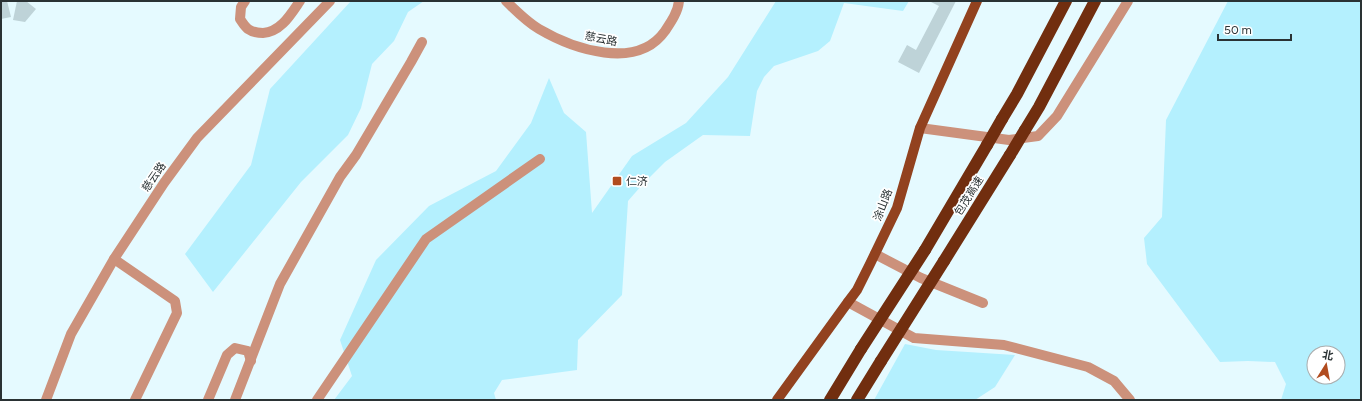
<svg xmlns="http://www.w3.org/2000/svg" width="1362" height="401" font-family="Figtree,'Noto Sans SC',sans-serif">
<rect width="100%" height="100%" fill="#e5faff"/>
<g fill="#b4f0fe" fill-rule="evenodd">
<polygon points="351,1 424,1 408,12 394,41 372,64 361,108 348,135 301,182 213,292 185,254 251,165 270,89"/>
<polygon points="776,1 909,1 903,11 844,3 830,41 818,51 774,66 764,77 757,91 750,136 703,135 665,162 642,185 628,201 622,295 578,340 577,370 502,380 494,393 496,400 334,400 352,376 340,340 376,260 429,206 496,171 531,123 549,78 564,113 586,132 592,213 632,156 686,123 728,77"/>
<path d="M1228,1H1361V400H1281L1286,384L1275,362L1248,361L1220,362L1147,264L1144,238L1162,217L1166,120ZM1314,353H1338V377H1314Z"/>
<polygon points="905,344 936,350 1015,355 995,387 975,400 874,400"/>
</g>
<g fill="#bed3d8">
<polygon points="1,1 7,1 11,17 1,19"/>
<polygon points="17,1 26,1 36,9 25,22 13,20"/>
<polygon points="929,1 956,1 919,73 898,62 907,45 916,50 939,6"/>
</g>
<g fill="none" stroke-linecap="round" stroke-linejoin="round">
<g stroke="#cc917b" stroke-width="10">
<path d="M245,1L241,7L240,19C242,22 245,27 248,29C252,32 258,33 263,33C281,32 291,14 300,1"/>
<path d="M506,1C516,11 527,22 539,29C573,49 637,71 665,31C671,22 678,12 679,1"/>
<polyline points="920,128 1009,140 1038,136 1057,116 1128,1"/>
<polyline points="875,254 921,278 983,303"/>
<polyline points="114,259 175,301 177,313 135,400"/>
<polyline points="848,302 914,338 1004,345 1088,367 1114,381 1130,400"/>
<polyline points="46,400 71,334 114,259 164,183 197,138 330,1"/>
<polyline points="208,400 227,355 235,348 248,351 251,361"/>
<polyline points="235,400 280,284 340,177 356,155 411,62 422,42"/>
<polyline points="317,400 426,239 540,159"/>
</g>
<polyline stroke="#92421f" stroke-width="10" points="777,400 848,302 857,290 870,264 897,208 920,128 977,1"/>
<g stroke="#712e0f" stroke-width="12">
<polyline points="1002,119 1017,94 1066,1"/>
<polyline points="1025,130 1039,107 1095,1"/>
<polyline points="925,250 987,145"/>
<polyline points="944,261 1010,155"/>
<polyline points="830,400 861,349"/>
<polyline points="857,400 881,361"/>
</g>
<g stroke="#712e0f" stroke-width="12">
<polyline points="987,145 1002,119"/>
<polyline points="1010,155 1025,130"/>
<polyline points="861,349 925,250"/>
<polyline points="881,361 944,261"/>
</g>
</g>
<rect fill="#b14c1f" stroke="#fff" stroke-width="1.5" x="612" y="176" width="10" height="10" rx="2"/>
<g text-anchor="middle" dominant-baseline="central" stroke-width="3.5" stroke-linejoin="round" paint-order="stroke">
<g font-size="11" fill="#2a3234" stroke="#fff">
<text transform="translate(601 39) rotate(11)">慈云路</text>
<text transform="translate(154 177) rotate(-55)">慈云路</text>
<text transform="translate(969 196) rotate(-58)">包茂高速</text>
<text transform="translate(883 205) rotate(-69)">涂山路</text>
</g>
<g font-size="11" fill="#2a3234" stroke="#fff" text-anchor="start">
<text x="626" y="181">仁济</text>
</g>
</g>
<rect width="1362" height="401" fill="none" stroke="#2a3234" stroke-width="4"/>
<g transform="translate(1326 365) rotate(11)"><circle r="19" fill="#ffffff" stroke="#aaadae"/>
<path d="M0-3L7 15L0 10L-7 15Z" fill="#b14c1f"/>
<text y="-6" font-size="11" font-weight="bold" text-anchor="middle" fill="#2a3234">北</text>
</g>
<path d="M1218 34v6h73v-6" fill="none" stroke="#2a3234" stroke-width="2"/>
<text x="1224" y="34" font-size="12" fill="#2a3234" stroke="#ffffff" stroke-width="3" paint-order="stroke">50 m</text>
</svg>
